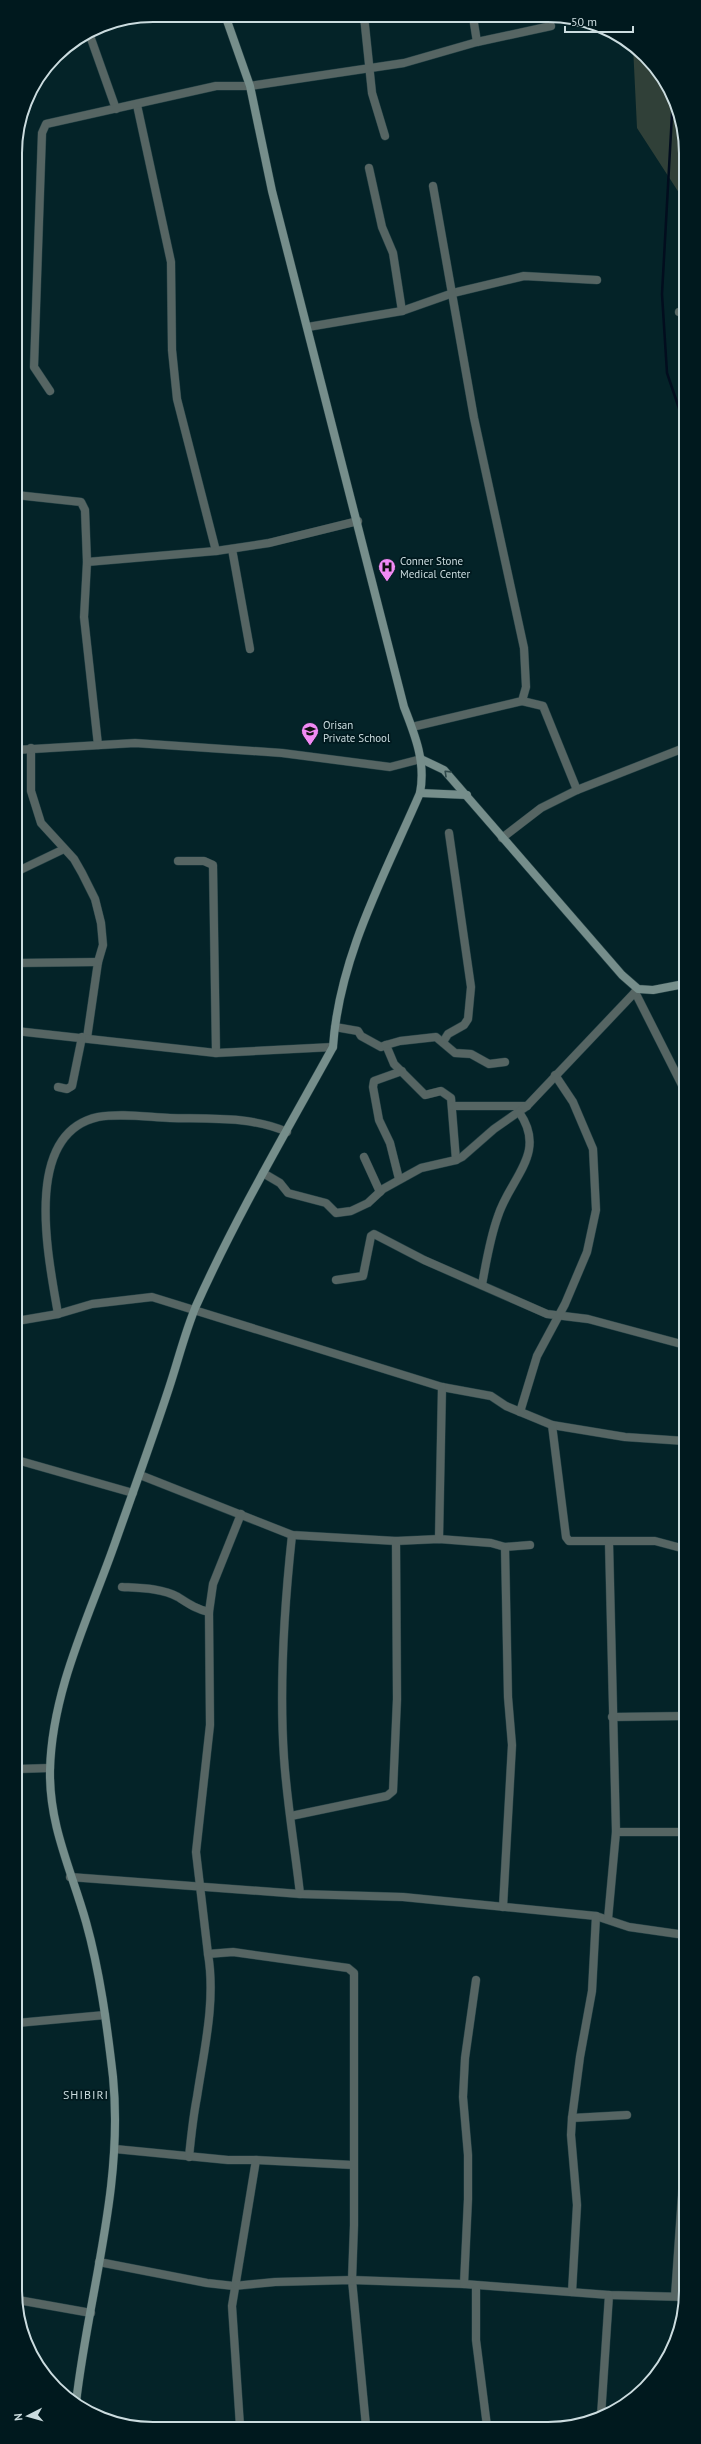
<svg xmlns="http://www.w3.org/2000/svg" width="701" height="2444" font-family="'PT Sans',sans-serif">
<rect width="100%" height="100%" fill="#042328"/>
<path fill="#304038" d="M633,46C655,63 680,99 683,128C686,151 683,175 683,199L637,128Z"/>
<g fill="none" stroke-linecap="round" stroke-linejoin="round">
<polyline stroke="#020d1e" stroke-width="2.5" points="673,96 662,294 667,373 684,423"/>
<defs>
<g id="street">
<polyline points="364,16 372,93 385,136"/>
<polyline points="473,17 477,42"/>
<polyline points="89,33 116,109"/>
<polyline points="137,105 171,262 172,350 177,399 216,551"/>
<polyline points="369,168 382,227 393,253 402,311"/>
<polyline points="679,312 684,313"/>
<polyline points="308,327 402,311 453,293 524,276 597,280"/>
<polyline points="50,391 34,367 42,133 46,124 216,86 250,86 404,63 477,42 551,26"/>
<polyline points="16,495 81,502 85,510 87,562 84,617 98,745"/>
<polyline points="232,549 250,649"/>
<polyline points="87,562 216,551 269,543 358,521"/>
<polyline points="522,701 543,706 577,790"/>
<polyline points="412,727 522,701 526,687 524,648 474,418 433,186"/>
<polyline points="31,748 31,791 41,823 74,859 82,873 95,899 101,923 103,945 98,962 87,1038"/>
<polyline points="16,750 135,743 282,753 390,767 421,759"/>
<polyline points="502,838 541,808 577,790 684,748"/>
<polyline points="178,861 204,861 213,865 216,1053"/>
<polyline points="16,872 64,849"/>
<polyline points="16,963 98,962"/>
<polyline points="635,992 684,1089"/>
<polyline points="335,1027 358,1031 361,1036 381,1047 386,1045 394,1064 425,1095 441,1091 451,1098 456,1160"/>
<polyline points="16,1031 216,1053 333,1047"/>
<polyline points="443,1042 448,1034 464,1025 468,1019 471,987 449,833"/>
<polyline points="386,1045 400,1041 436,1037 455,1053 471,1054 489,1064 505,1062"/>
<polyline points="58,1087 67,1089 72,1086 82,1037"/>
<polyline points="453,1106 527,1106"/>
<polyline points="364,1157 380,1192"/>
<polyline points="263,1173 280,1183 288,1193 326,1203 336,1213 351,1211 368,1203 383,1189 421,1168 456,1160 462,1157 494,1129 527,1106 638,989"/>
<polyline points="399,1179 390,1143 379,1120 373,1087 374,1081 402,1071"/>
<polyline points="336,1280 363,1276 371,1236 374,1234 424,1260 547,1314 588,1319 685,1345"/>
<path d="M482,1285C486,1262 490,1238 498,1216C510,1178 548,1153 519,1112"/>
<path d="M58,1314C49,1260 21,1134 98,1117C121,1113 147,1117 170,1118C208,1119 252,1116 287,1132"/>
<polyline points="17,1321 58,1314 92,1304 152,1297 442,1387 491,1396 506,1406 552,1425 625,1437 685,1441"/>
<polyline points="520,1412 537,1356 565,1304 587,1252 596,1210 593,1149 573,1102 555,1075"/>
<polyline points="552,1425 566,1537 569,1541 655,1541 685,1549"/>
<polyline points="17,1460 133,1493"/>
<polyline points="140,1475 292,1535 396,1541 439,1539 491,1543 505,1547 530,1545"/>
<path d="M292,1535C284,1609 279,1684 284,1758C287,1803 295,1849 300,1894"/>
<polyline points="439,1539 442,1387"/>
<path d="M122,1587C140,1588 162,1588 178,1597C189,1604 196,1609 209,1612"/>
<polyline points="612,1717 685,1716"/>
<polyline points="17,1769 50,1768"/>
<polyline points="291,1816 387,1796 393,1791 397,1699 396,1541"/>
<polyline points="616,1832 685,1832"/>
<polyline points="70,1877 300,1894 403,1897 596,1916 629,1927 685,1935"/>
<polyline points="503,1907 512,1745 508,1697 505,1547"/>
<polyline points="608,1919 616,1832 609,1542"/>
<polyline points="208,1954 196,1852 210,1725 209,1612 213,1584 241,1514"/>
<polyline points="17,2023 105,2015"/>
<polyline points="572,2118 627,2115"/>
<polyline points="115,2149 228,2160 256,2160 353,2165"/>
<path d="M189,2157C191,2137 193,2117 197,2097C204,2050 216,2001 208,1954L233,1952L348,1968L354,1973V2225L352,2280L366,2426"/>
<polyline points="99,2262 207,2283 234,2286 275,2282 352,2280 464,2284 609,2295 686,2297"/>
<polyline points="464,2284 468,2199 468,2155 463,2097 465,2058 476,1980"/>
<polyline points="476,2286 476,2340 487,2426"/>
<polyline points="572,2292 577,2205 571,2135 572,2118 580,2057 592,1991 596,1916"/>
<polyline points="675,2296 686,2138"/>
<polyline points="18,2300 91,2313"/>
<polyline points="601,2416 609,2295"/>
<polyline points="240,2426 232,2306 256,2160"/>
</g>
<g id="secondary">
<polyline points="421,759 444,770 622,975 638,989 653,990 684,984"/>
<polyline points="420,793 467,795"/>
<path d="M76,2403C88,2295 124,2188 113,2077C107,2025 100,1972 86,1922C71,1869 49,1826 50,1770C52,1690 89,1617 115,1543C133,1492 152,1440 169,1388C178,1361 185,1332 196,1306C236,1217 286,1132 333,1047C339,957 385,874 420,793C426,762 415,735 404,707L272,191L250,86L225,15"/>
</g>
</defs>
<use href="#street" stroke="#244145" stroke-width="9"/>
<use href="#secondary" stroke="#244145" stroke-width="9"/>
<use href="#street" stroke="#566563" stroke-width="8"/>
<use href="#secondary" stroke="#768e8b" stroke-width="8"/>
</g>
<defs><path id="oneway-chevron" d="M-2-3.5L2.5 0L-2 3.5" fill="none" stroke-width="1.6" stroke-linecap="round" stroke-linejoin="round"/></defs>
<use stroke="#2f484a" href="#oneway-chevron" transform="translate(447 773) rotate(-136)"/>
<defs>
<symbol id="hospital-pin" viewBox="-11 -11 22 30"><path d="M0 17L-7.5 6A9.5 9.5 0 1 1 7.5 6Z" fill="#f18af4" stroke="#00191e"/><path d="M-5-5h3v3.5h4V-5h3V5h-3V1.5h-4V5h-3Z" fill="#111"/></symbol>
<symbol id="school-pin" viewBox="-11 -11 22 30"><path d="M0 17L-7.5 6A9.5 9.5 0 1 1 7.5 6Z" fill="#f18af4" stroke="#00191e"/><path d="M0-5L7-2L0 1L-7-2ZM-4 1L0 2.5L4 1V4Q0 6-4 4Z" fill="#111"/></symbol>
</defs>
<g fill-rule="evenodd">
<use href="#hospital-pin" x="377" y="557" width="20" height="27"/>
<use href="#school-pin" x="300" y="721" width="20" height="27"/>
</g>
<g text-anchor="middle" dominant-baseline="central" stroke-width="3.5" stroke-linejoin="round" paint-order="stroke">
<g font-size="11" fill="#cbdcdf" stroke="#00191e" text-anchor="start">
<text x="400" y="561">Conner Stone<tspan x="400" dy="13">Medical Center</tspan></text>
<text x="323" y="725">Orisan<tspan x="323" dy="13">Private School</tspan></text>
</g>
<g font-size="12" letter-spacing="1" fill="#cbdcdf" stroke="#00191e">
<text x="86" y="2094">SHIBIRI</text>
</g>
</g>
<path d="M0 0H701V2444H0ZM153 22H548A131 131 0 0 1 679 153V2291A131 131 0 0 1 548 2422H153A131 131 0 0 1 22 2291V153A131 131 0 0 1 153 22Z" fill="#00191e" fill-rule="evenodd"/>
<path fill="none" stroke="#cbdcdf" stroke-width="2" d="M153 22H548A131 131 0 0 1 679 153V2291A131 131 0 0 1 548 2422H153A131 131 0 0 1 22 2291V153A131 131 0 0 1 153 22Z"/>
<g transform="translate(28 2416) rotate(264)" stroke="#00191e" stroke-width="3" paint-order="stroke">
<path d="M0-3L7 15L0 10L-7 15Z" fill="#cbdcdf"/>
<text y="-6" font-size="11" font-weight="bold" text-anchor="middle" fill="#cbdcdf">N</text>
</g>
<path d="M565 26v6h68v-6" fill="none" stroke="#cbdcdf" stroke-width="2"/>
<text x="571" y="26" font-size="12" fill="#cbdcdf" stroke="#00191e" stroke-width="3" paint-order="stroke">50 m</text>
</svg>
